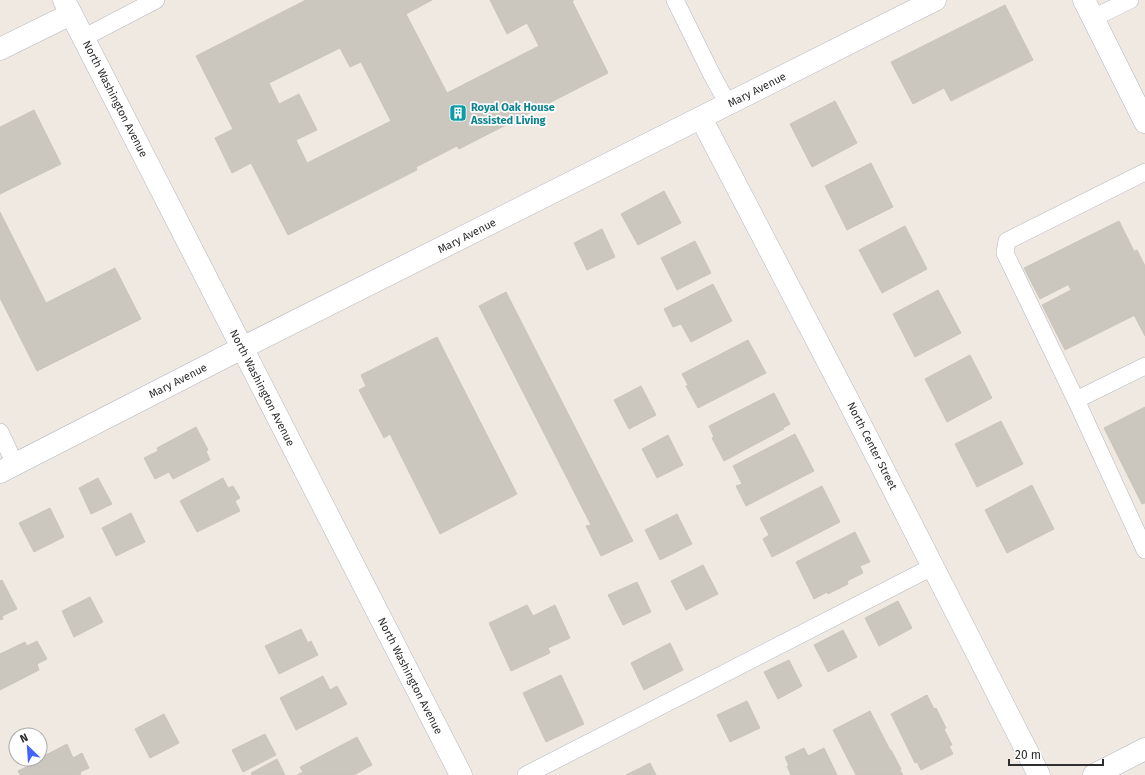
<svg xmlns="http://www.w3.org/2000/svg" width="1145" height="775" font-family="'Fira Sans',sans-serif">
<rect width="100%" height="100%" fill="#efe9e1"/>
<g fill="#cbc7bf" stroke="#cbc5ba" fill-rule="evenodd">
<path d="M306,0H432L406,14L447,93L539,46L527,23L507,34L490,0H574L572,1L608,73L459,149L457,146L416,167L417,170L288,235L251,163L232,173L215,138L233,129L196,56ZM340,48L350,67L361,62L391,121L307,163L296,140L317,130L299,94L279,104L269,83Z"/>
<polygon points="1005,5 1033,60 951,101 944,88 913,104 891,62"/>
<polygon points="835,101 857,143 812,167 790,124"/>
<polygon points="34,110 61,164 0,194 0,127"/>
<polygon points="871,163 893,207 847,230 825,186"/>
<polygon points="664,191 681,223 638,245 621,214"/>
<polygon points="0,212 46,303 115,268 141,319 37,371 0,298"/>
<polygon points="1119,221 1134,251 1040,299 1024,268"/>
<polygon points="905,226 927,269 882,293 859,250"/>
<polygon points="602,229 615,257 587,270 574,243"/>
<polygon points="695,241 711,273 677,290 661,258"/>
<polygon points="1137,250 1145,266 1145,310 1065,350 1042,305 1071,290 1068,284"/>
<polygon points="713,284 732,321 691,342 681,324 673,327 664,309"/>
<polygon points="938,290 961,333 915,357 893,314"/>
<polygon points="506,292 633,541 601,556 586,526 591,525 479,306"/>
<polygon points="1145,310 1145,336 1134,315"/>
<polygon points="437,337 517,494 440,534 390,434 384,438 359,390 366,386 361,375"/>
<polygon points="748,340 766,373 698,408 686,386 688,385 682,374"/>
<polygon points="970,355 992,398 947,422 925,379"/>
<polygon points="641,386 656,415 629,429 614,400"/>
<polygon points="774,393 790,424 783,428 784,429 724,461 712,438 714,437 709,426"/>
<polygon points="1145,407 1145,503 1142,504 1104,428"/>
<polygon points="1001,421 1023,464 977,487 955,444"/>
<polygon points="196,427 208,450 206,451 210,460 173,479 169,472 155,479 144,458 158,451 157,448"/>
<polygon points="795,434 814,471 746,506 736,486 742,484 733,466"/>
<polygon points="668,435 683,465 657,478 642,449"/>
<polygon points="98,478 112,504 91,514 79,488"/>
<polygon points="223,478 228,488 233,486 240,498 235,501 240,511 197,532 180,501"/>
<polygon points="1032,485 1054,529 1007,553 985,510"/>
<polygon points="822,486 840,522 772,557 763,539 769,535 760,518"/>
<polygon points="50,508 64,537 34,552 19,523"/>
<polygon points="131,513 145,542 116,556 102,528"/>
<polygon points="677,514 692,544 660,560 645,530"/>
<polygon points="855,532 870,562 860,566 863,573 847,581 848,584 828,594 827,592 814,599 796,562"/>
<polygon points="703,565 718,594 686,610 671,581"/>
<polygon points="2,580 17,609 2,616 3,619 0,620 0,581"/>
<polygon points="637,582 651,612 623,625 608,595"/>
<polygon points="90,597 103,622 74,637 62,611"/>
<polygon points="898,601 912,628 879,646 865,618"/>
<polygon points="527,605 533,616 555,605 570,638 548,648 550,653 511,671 489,623"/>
<polygon points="301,629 308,643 311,641 318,655 279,674 265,646"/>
<polygon points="843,630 857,657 828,672 814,645"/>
<polygon points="37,641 47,659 37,664 39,670 0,690 0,654 25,642 27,646"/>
<polygon points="670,643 683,670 644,690 631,663"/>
<polygon points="789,660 802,686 778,699 764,672"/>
<polygon points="561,675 584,724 546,742 523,693"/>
<polygon points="323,676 330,690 337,686 347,704 296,730 280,698"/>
<polygon points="927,695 934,709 936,708 946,728 944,729 952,745 949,746 953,754 921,770 917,762 915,763 891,714"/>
<polygon points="747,701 760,728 730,742 717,715"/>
<polygon points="870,711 890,750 891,750 901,769 900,770 903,775 856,775 833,730"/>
<polygon points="164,714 179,743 150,758 135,729"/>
<polygon points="265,734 276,755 243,772 232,750"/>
<polygon points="357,737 372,765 354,775 297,775 303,772 300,767"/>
<polygon points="67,744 73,758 82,753 89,768 80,772 81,774 79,775 20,775 18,771 28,766 27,764 37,759 40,759 40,758"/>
<polygon points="804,748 808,756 824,748 837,775 791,775 787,766 789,766 785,757"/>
<polygon points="277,759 285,775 252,775 251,773"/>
<polygon points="650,763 656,775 626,775"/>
</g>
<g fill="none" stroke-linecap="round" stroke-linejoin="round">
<defs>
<g id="service">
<polyline points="675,0 712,75 728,104"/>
<polyline points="1093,18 1130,0"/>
<polyline points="83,38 156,0"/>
<polyline points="1145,366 1076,400 1145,550"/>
<polyline points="1076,400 1005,253 1007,241 1145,172"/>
<polyline points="0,432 15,464"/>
<polyline points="526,775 934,566"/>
</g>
<g id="minor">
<polyline points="64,0 461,775"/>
<polyline points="0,49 71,14"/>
<polyline points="701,118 850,404 1039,775"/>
<polyline points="0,472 242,348 935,0"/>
</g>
<g id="secondary">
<polyline points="1084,0 1145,122"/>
<polyline points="1094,775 1145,749"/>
</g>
</defs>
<use href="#service" stroke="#b4b7c1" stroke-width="18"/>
<use href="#minor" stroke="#b4b7c1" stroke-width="23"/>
<use href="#secondary" stroke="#b4b7c1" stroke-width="23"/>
<use href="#service" stroke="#fff" stroke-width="17"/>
<use href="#minor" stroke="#fff" stroke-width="22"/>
<use href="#secondary" stroke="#fff" stroke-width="22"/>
</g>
<defs>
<symbol id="building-square" viewBox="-11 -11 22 22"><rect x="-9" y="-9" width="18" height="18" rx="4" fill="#0f9aa8" stroke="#fff"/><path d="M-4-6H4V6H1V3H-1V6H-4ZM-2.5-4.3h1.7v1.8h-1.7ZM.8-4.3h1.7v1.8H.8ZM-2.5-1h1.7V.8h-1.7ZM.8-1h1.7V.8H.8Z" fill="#fff"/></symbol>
</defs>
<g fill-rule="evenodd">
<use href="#building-square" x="448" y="103" width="20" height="20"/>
</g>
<g text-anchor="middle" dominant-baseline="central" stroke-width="3.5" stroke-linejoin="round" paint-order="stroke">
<g font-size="11" fill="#2e2e2e" stroke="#fff">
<text transform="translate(757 90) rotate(-27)">Mary Avenue</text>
<text transform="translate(115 99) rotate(63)">North Washington Avenue</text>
<text transform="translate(467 236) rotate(-27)">Mary Avenue</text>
<text transform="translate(178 381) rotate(-27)">Mary Avenue</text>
<text transform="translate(262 388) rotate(63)">North Washington Avenue</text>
<text transform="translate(872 446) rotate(63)">North Center Street</text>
<text transform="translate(410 676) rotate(63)">North Washington Avenue</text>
</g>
<g font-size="11" font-weight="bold" fill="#0d838f" stroke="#fff" text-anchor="start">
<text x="471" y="107">Royal Oak House<tspan x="471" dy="13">Assisted Living</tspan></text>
</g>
</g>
<g transform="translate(28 747) rotate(335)"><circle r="19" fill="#ffffff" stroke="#ababab"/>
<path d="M0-3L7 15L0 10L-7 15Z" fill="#4264fb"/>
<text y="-6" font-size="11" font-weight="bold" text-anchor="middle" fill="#2e2e2e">N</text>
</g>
<path d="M1009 759v6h94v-6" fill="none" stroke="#2e2e2e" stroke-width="2"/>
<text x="1015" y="759" font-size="12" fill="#2e2e2e" stroke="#ffffff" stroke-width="3" paint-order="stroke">20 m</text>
</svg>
